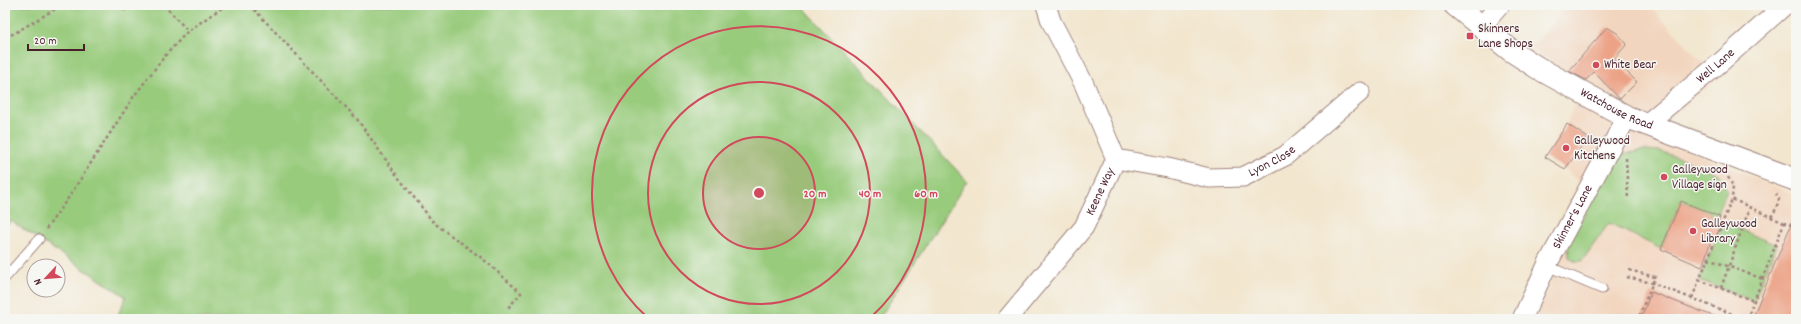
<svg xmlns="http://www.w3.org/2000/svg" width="1801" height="324" font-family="Dekko,sans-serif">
<rect width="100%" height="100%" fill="#f6f6f2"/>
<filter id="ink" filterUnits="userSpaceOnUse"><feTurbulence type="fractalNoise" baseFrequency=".025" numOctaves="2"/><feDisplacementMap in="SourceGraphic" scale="8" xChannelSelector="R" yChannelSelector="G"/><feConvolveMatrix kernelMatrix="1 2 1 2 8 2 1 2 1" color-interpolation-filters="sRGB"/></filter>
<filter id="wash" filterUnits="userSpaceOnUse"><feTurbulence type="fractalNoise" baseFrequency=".012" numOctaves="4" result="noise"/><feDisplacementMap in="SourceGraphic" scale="16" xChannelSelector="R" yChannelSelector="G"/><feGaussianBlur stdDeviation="0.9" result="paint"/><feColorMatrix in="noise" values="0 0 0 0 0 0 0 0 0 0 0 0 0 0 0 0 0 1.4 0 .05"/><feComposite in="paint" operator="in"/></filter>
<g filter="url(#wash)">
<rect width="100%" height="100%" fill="#f2e6ce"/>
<polygon fill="#f2d5be" points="1569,5 1644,5 1646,6 1649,5 1696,56 1721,76 1647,133 1796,195 1796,319 1536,319 1560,261 1593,195 1565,169 1545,157 1567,124 1583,83 1531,48"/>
<g fill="#98cb7c" stroke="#717554">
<polygon points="5,5 801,5 967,181 879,319 116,319 126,297 11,221 5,228"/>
<polygon points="1644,150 1659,151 1689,161 1719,175 1727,190 1717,216 1681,201 1661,249 1609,223 1582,261 1574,261 1569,257 1568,244 1617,156"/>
<polygon points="1723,222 1776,245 1754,301 1699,280"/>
</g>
<g id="blocks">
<g fill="#eca286">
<polygon points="1607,27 1617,33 1627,44 1614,59 1637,82 1620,99 1594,72 1586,80 1569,71"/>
<polygon points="1567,124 1588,138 1565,169 1545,157"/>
<polygon points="1681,201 1720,217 1717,224 1721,225 1715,239 1712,238 1702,267 1661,249"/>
<polygon points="1796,213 1796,319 1752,319 1780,251"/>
<polygon points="1651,292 1718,318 1717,319 1641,319"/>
</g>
</g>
</g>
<g filter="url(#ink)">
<use href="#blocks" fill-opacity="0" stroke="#9e827c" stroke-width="1"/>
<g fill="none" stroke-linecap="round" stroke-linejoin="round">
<defs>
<g id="service">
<polyline points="1547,266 1602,289"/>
<polyline points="5,278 39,239"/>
</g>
<g id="minor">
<polyline points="1481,27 1500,5"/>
<path id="s1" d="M1645,125L1721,62L1785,5"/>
<path id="s2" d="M1116,159L1168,168L1209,178L1243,177L1285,156L1360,92"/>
<path id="s3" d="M1007,319L1084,227L1116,159L1084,84L1051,21L1046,5"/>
<path id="s4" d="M1522,319L1548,263L1627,117"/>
</g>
<g id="tertiary">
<path id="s5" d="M1455,5L1509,49L1538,68L1627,117L1796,180"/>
</g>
</defs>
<use href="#service" stroke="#9e827c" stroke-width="11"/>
<use href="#minor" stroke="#9e827c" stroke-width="21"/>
<use href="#tertiary" stroke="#9e827c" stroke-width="24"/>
<g stroke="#9e827c" stroke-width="2.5" stroke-dasharray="3 3" stroke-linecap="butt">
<polyline points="118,5 125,10 130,5"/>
<polyline points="164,5 188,31"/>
<polyline points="250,5 357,119 398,177 434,223 483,259 521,293 508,308"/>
<polyline points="5,36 13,34 62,5"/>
<polyline points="1626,158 1628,200"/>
<polyline points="1728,177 1733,186 1732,199 1784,223"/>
<polyline points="1771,217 1776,209 1779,199 1776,194"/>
<polyline points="46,229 69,197 134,96 164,57 188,31 226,5"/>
<polyline points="1708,259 1763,279"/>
<polyline points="1629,270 1655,277 1638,319"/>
<polyline points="1627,277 1652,283 1745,319"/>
<polyline points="1699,280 1754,301"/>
<polyline points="1721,288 1750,207"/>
<polyline points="1692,298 1732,199"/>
<polyline points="1747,319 1784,223 1796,226"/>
</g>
<use href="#service" stroke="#fff" stroke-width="9"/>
<use href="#minor" stroke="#fff" stroke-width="19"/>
<use href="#tertiary" stroke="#fff" stroke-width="22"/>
</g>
</g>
<circle cx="759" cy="193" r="56" fill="#d1495b" fill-opacity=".12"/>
<g fill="none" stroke="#d1495b" stroke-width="2">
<circle cx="759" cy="193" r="56"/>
<circle cx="759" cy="193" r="111"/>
<path d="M648 318A167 167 0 1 1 870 318"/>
</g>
<g fill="#d1495b" stroke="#f6f6f2" stroke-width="1.5">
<rect x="1466" y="32" width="8" height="8" rx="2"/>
<circle cx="1596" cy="65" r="4"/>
<circle cx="1566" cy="148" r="4"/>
<circle cx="1664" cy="177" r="4"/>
<circle cx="1693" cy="231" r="4"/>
</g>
<g text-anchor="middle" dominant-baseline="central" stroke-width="3" stroke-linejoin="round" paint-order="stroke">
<g font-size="13" fill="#4a1f2b" stroke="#f6f6f2" text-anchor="start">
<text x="1478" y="29">Skinners<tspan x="1478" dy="15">Lane Shops</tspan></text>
<text x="1604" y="65">White Bear</text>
<text x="1574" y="141">Galleywood<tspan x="1574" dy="15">Kitchens</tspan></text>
<text x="1672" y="170">Galleywood<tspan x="1672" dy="15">Village sign</tspan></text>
<text x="1701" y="224">Galleywood<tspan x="1701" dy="15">Library</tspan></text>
</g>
<g font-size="13" fill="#4a1f2b" stroke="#f6f6f2">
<text stroke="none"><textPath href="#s1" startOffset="92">Well Lane</textPath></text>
<text stroke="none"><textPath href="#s5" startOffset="193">Watchouse Road</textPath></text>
<text stroke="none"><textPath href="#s2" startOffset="162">Lyon Close</textPath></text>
<text stroke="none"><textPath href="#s3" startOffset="159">Keene Way</textPath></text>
<text stroke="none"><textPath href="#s4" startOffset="114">Skinner's Lane</textPath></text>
</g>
</g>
<circle cx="759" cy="193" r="6" fill="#d1495b" stroke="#f6f6f2" stroke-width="2"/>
<g font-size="12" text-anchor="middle" font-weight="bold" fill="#d1495b" stroke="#f6f6f2" stroke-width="3" stroke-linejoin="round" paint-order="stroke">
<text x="815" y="197">20 m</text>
<text x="870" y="197">40 m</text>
<text x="926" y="197">60 m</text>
</g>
<rect width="1801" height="324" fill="none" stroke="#f6f6f2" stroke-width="20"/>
<g transform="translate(46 278) rotate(244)"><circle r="19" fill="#f6f6f2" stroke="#b1a0a2"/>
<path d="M0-3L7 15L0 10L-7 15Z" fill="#d1495b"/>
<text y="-6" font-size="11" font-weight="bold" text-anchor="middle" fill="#4a1f2b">N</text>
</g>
<path d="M28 44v6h56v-6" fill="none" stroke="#4a1f2b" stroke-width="2"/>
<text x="34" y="44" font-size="12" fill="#4a1f2b" stroke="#f6f6f2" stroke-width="3" paint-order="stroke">20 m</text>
</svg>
